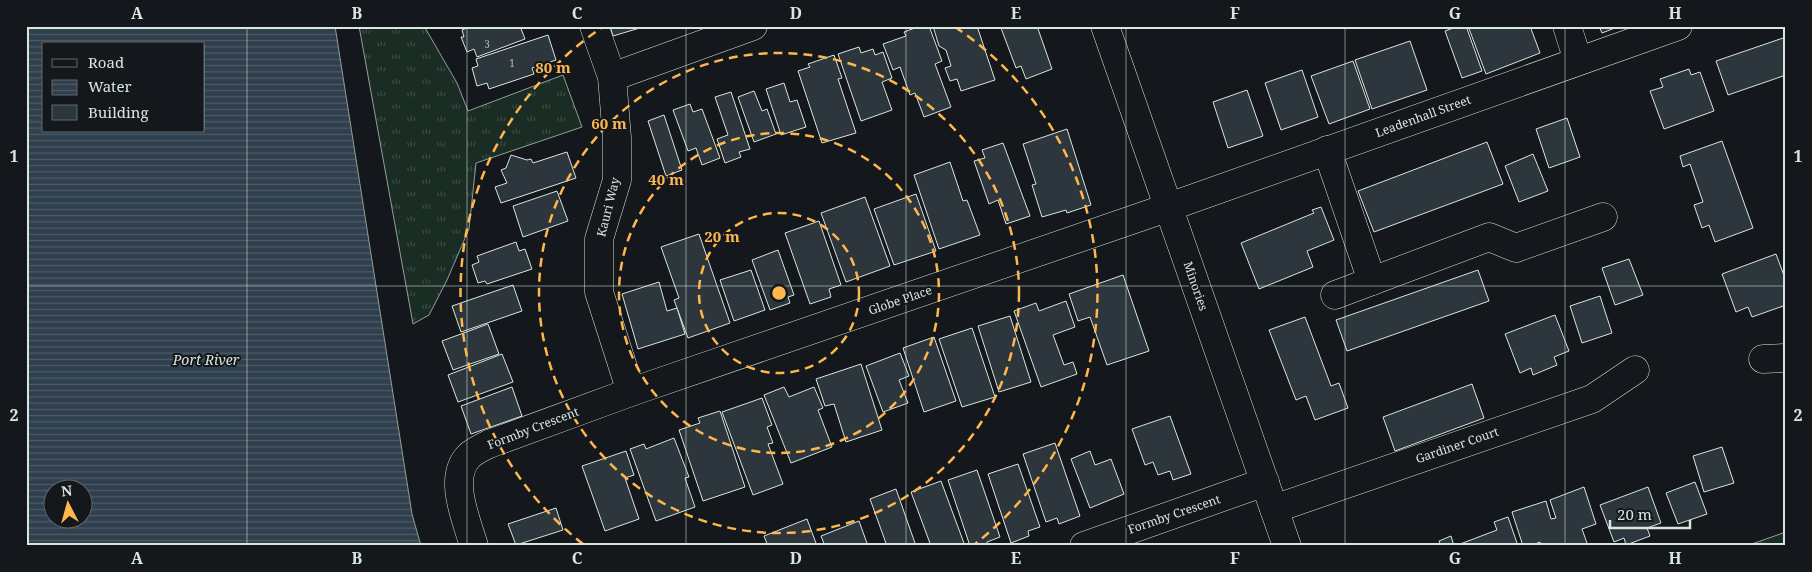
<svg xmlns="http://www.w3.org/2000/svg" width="1812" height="572" font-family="'Noto Serif',serif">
<defs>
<pattern id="grass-tufts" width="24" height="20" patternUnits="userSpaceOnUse" patternTransform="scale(1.25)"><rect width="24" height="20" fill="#1a2d24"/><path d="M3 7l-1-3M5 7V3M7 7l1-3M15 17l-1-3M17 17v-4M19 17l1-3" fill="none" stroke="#3b4b43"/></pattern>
<pattern id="water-rules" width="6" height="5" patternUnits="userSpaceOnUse" patternTransform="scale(1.25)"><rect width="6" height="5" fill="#2f3f4d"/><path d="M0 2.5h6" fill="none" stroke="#4c5b66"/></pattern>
</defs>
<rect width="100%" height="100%" fill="#14181c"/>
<g fill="url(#grass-tufts)" stroke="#939e99">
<polygon points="359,26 424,26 457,83 468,111 563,75 582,127 476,163 469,229 447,280 429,315 413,324"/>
<polygon points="1786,532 1786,546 1746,546"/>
</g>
<path fill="url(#water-rules)" stroke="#939e99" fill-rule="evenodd" d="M26,26H335L412,514L421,546H26ZM44,44H204V131H44ZM52,490H82V520H52Z"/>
<g fill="#2c363c" stroke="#d8e6dc">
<polygon points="472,26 520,26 525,39 477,57 474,49 467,52 461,37 464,37 462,30"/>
<polygon points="610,26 643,26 643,27 613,36"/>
<polygon points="920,26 929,26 942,61 935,64 951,107 924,117 915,93 910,95 900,67 893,70 883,44 906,36 904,32"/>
<polygon points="933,26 977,26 995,80 961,91 957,79 950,81 945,68 951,66 946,50 939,46"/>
<polygon points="1004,26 1037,26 1052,69 1026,79 1021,66 1016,68 1001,28"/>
<polygon points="1459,26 1466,26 1482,71 1462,78 1445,31"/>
<polygon points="1468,26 1530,26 1540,53 1486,74"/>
<polygon points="1599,26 1620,26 1602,33"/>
<polygon points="548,35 556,60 532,68 534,74 489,89 487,83 477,86 472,68 478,66 476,59"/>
<polygon points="1786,37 1786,75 1728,95 1716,61"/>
<polygon points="1410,41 1427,90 1372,109 1355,60"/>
<polygon points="859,47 861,53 873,49 875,55 883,52 892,78 882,82 892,110 861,121 838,54"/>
<polygon points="834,55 842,78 838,79 856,133 822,143 798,71 810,67 808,64"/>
<polygon points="1353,61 1370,109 1329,124 1311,76"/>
<polygon points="1689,69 1691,75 1700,72 1714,111 1664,129 1650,91 1663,87 1660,79"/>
<polygon points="1302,70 1318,117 1281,130 1265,83"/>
<polygon points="784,83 790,102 797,100 806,127 781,135 766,89"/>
<polygon points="1247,90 1263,136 1228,148 1213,102"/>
<polygon points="754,91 762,111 767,109 776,134 754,142 738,97"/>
<polygon points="731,92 750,149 739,152 741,157 725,163 717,139 728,135 715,97"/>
<polygon points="690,104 693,112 702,109 720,158 702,165 696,148 688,151 673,110"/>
<polygon points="664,115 682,170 666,176 648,121"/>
<polygon points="1567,118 1580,157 1549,168 1536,129"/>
<polygon points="1067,129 1091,205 1067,213 1066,210 1042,217 1032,185 1036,184 1023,144"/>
<polygon points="1722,141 1753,228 1715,242 1709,225 1702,228 1694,205 1703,202 1690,164 1683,167 1680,156"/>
<polygon points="1487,142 1503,184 1374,232 1358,191"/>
<polygon points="1003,143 1030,216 1006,224 998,200 989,204 974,161 985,158 982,150"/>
<polygon points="567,152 576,178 501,203 495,187 507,183 501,170 506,168 511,155 527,160 531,159 533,163"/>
<polygon points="1533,154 1548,191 1519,202 1505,166"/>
<polygon points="950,162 963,201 967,200 980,235 939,249 914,175"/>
<polygon points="557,191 568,221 523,237 513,206"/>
<polygon points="916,194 936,251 894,265 874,209"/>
<polygon points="865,197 890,266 846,282 821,213"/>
<polygon points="1321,207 1334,240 1307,251 1313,267 1259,289 1241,243 1314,213 1312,210"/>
<polygon points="819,221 841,285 829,289 831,297 810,304 785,233"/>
<polygon points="699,234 730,323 688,338 674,300 679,298 661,247"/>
<polygon points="516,242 519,251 525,249 532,269 487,284 485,281 478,283 472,265 479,262 477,256"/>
<polygon points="778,250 794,295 788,297 790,303 770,310 752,260"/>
<polygon points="1776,254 1786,281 1786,305 1752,317 1748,307 1736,312 1722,274"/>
<polygon points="1629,259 1643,295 1615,305 1602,268"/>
<polygon points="751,270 765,310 734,321 720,280"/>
<polygon points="1478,270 1489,301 1347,351 1336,320"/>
<polygon points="1123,275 1149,351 1107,365 1090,317 1078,321 1069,294"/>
<polygon points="659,282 667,311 677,308 685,334 638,349 622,294"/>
<polygon points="513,285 522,311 461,332 452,306"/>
<polygon points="1600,296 1612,333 1582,343 1570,306"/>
<polygon points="1066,301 1075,327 1053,335 1064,365 1073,362 1077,374 1041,387 1014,311 1036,303 1039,311"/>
<polygon points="1555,315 1569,351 1554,357 1557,365 1533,375 1531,368 1520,373 1505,334"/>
<polygon points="1010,316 1031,382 999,392 978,326"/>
<polygon points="1305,317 1331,386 1339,383 1348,408 1315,420 1306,396 1296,400 1269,330"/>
<polygon points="488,324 499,354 453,370 442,341"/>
<polygon points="972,328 995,397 962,407 939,339"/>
<polygon points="934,337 956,401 924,412 903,348"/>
<polygon points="900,353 909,376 899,380 908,403 883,412 866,366"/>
<polygon points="502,354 513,382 458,402 448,375"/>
<polygon points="861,364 882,430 846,442 834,404 825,406 816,379"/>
<polygon points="1472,384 1484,418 1395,451 1383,417"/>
<polygon points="512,387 522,416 471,434 461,406"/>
<polygon points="784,387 789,397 814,387 823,408 818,410 832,447 791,463 764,395"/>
<polygon points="762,398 772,425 767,427 773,443 768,444 783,484 753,495 722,412"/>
<polygon points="720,411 745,487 703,501 679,430 700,423 698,418"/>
<polygon points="1170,416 1191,474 1173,480 1170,471 1158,475 1153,462 1145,465 1132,429"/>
<polygon points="674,438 689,477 685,478 695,507 656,521 630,449 644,444 646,449"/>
<polygon points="1055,443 1080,516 1059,524 1057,518 1046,522 1023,454"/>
<polygon points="1722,447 1734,483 1704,492 1693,456"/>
<polygon points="626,451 634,475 625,478 639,519 605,531 582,466"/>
<polygon points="1090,451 1095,465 1111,459 1124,494 1090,508 1071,459"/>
<polygon points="1018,464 1040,527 1028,531 1029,536 1011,543 988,474"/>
<polygon points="977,470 1000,537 987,542 988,546 970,546 948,480"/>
<polygon points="941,481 965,546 931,546 911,492"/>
<polygon points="1695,482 1707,514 1678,524 1666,493"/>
<polygon points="1584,487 1596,524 1582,529 1588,546 1541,546 1540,542 1530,546 1523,546 1512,512 1546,501 1551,519 1556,518 1550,500"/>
<polygon points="1648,487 1661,523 1647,528 1650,536 1626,545 1624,538 1614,542 1600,505"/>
<polygon points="896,489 916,546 887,546 870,499"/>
<polygon points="556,508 563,530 516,545 508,524"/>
<polygon points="1508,517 1518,546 1455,546 1497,530 1494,522"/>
<polygon points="807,519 817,546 768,546 764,536"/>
<polygon points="859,521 868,546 825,546 821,536"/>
<polygon points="1451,536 1454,546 1441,546 1439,541"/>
</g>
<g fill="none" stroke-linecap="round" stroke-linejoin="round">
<defs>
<g id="minor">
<polyline points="594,26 612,77 617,138 617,180 599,239 599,292 631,392"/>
<polyline points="1105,26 1287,546"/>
<polyline points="1567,26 1578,61"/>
<polyline points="612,77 753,26"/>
<polyline points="1327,150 1372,281"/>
<polyline points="1335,295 1489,237 1516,248 1603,217"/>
<polyline points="1763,359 1786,358"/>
<polyline points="1274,509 1592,399 1635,370"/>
<path d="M474,546C467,521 447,478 469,456C474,451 483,447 489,444L631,392L1152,213L1678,26"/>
<polyline points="1084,546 1265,482"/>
</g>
</defs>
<use href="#minor" stroke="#d8e6dc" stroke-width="29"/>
<use href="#minor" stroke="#14181c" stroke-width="28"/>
</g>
<path fill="none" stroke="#d8e6dc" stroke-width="1" stroke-opacity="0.55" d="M247,26V546M467,26V546M686,26V546M906,26V546M1126,26V546M1345,26V546M1565,26V546M26,286H1786"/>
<g fill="none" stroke="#ffb74d" stroke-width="2.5" stroke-dasharray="9 6">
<circle cx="779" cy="293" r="80"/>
<circle cx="779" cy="293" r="160"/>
<circle cx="779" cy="293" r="240"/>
<path d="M583 544A319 319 0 0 1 603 27M955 27A319 319 0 0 1 975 544"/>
</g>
<g text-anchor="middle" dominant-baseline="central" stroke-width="4" stroke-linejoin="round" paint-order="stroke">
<g font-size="10" fill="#adbab4">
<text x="487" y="44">3</text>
<text x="512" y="63">1</text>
</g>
<g font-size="12" fill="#d8e6dc" stroke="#14181c">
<text transform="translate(1423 116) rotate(-20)">Leadenhall Street</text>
<text transform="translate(608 207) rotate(-76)">Kauri Way</text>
<text transform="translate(1196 286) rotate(71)">Minories</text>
<text transform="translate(900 300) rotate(-19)">Globe Place</text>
<text transform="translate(533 428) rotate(-21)">Formby Crescent</text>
<text transform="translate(1457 445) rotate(-19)">Gardiner Court</text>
<text transform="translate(1174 514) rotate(-19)">Formby Crescent</text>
</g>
<g font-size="14" font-style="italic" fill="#d8e6dc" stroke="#14181c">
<text x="206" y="359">Port River</text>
</g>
</g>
<circle cx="779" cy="293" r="8" fill="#ffb74d" stroke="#14181c" stroke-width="2.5"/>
<g font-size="15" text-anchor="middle" font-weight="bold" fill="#ffb74d" stroke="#14181c" stroke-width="4" stroke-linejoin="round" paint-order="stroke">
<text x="553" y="73">80 m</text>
<text x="609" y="129">60 m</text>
<text x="666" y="185">40 m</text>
<text x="722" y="242">20 m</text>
</g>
<rect width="1812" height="572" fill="none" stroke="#14181c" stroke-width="55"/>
<rect x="42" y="42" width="162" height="90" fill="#14181c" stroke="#626a69"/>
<rect x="52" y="59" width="25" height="8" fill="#14181c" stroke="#626a69"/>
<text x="88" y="68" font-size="15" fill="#d8e6dc">Road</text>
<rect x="52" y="80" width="25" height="15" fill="url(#water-rules)" stroke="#626a69"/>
<text x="88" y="92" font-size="15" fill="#d8e6dc">Water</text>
<rect x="52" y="105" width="25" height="15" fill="#2c363c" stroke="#626a69"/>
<text x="88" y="118" font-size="15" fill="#d8e6dc">Building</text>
<g transform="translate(68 504) rotate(354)"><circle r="24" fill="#14181c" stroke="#626a69"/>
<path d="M0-4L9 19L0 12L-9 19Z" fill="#ffb74d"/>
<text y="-8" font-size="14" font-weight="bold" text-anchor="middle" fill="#d8e6dc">N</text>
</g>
<path d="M1610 520v8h80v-8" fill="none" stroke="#d8e6dc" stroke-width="2.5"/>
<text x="1617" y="520" font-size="15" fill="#d8e6dc" stroke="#14181c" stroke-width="4" paint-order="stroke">20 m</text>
<rect x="28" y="28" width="1756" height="516" fill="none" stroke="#d8e6dc" stroke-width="2"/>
<g font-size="16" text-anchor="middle" font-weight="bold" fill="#d8e6dc">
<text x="137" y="19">A</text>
<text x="357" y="19">B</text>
<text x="577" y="19">C</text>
<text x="796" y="19">D</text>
<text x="1016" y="19">E</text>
<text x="1235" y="19">F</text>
<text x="1455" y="19">G</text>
<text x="1675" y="19">H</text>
<text x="14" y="162">1</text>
<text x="1798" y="162">1</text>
<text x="14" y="421">2</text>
<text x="1798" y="421">2</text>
<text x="137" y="564">A</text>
<text x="357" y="564">B</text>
<text x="577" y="564">C</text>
<text x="796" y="564">D</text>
<text x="1016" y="564">E</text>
<text x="1235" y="564">F</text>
<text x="1455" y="564">G</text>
<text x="1675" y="564">H</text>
</g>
</svg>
